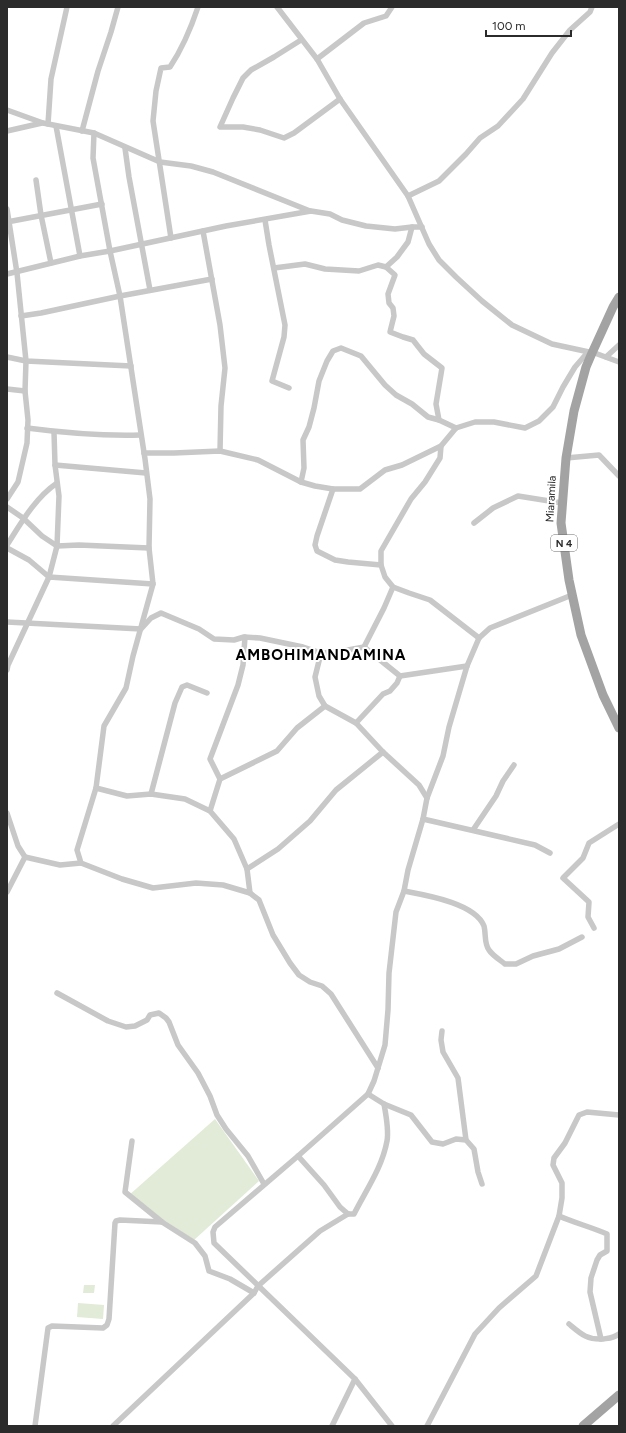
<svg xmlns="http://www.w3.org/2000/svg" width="626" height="1433" font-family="Figtree,sans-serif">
<rect width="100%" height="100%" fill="#fff"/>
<g fill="#e1ebd7">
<polygon points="215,1119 259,1181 194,1240 128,1196"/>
<polygon points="84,1285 95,1285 94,1293 83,1293"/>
<polygon points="78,1303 104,1305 103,1319 77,1317"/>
</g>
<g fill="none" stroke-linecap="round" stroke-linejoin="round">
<g stroke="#c8c8c8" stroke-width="5.5">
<polyline points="277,7 317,59 340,99 408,196 429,244 439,260 456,277 482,301 512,325 552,344 589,352"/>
<polyline points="301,40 274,57 251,70 243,78 233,98 220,127 243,127 260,130 284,138 294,133 340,99"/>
<polyline points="317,59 364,23 386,16 392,7"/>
<polyline points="7,110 43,123 94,133 160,162 191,166 213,172 310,211"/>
<polyline points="48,124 51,79 67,7"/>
<polyline points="56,126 80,256"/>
<polyline points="7,131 42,123"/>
<polyline points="82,131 98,71 111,32 118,7"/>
<polyline points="94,133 93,158 110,251 120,296 145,459 150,499 149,548 153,584 133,656 126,688 104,726 96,788 77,850 81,863 122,879 153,888 196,883 223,885 250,893"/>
<polyline points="125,148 129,177 150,290"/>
<polyline points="36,180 41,215 51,263"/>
<polyline points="408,196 439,181 466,154 480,138 498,126 523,99 552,53 570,30 590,12 592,7"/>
<polyline points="7,209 17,273 26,361 25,391 28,420 27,443 18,482 7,499"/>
<polyline points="265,220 269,245 285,325 284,337 272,381 289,388"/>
<polyline points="7,222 102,204"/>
<polyline points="203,231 220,325 225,368 221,406 220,451"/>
<path d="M171,238L153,121L156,91L161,68L170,67C182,49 191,28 198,7"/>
<polyline points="386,267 395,275 388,294 389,303 393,308 394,316 390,332 403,337 413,340 424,354 442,368 436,404 439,420 456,428"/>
<polyline points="274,268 305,264 325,269 359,271 378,265 386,267 397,257 408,242 412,227"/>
<polyline points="7,274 80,256 110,251 226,226 311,211 330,214 342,220 366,226 395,229 412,227 422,227"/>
<polyline points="21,316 41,313 120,296 212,279"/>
<polyline points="592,352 619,362"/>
<polyline points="7,357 26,361 131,366"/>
<polyline points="606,357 619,345"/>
<polyline points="7,389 25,391"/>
<path d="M27,428C65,433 102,436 140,435"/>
<polyline points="441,446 440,458 425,482 411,499 381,551 381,565 385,577 393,587 409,593 430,600 479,638"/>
<polyline points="144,453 174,453 220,451 258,460 301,482 315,486 333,489 360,489 385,470 402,465 441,446 456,428 475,422 494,422 525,428 539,421 553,407 563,387 575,367 588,352"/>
<polyline points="566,458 599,455 619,476"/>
<polyline points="55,465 146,473"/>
<polyline points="301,482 304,468 303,440 309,427 314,408 319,381 327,361 333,351 341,348 361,356 385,385 396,395 412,404 428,417 439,420"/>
<polyline points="333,489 317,536 315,545 317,551 335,560 348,562 381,565"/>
<polyline points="7,507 23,518 42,536 57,546 79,545 149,548"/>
<polyline points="474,523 493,508 518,496 562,503"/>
<path d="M7,545C21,523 35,498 57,483"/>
<polyline points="7,548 29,560 49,577 153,584"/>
<polyline points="7,622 141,629 151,618 161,613 199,629 214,639 234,640 244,637 260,638 303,647 321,653 337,652 364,647 400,676 467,666"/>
<polyline points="364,647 384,608 393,587"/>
<polyline points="321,653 315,677 319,696 325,706 356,723 383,752 419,785 427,798"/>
<polyline points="7,670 8,665 49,577 57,546 59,496 55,465 54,432"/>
<polyline points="356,723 383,694 390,691 397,683 400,676"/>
<polyline points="220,779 210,759 238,685 243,665 245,637"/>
<polyline points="96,788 127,796 151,794 185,799 210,811 234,839 247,869 250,893 259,900 273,935 290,963 299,975 310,982 322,986 331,994 378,1068"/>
<polyline points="151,794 175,703 182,687 187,685 207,693"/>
<polyline points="210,811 220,779 277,751 297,728 325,706"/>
<polyline points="7,813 18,846 25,857 60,865 81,863"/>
<polyline points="423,819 535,845 550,853"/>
<polyline points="473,830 496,796 503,781 514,765"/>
<polyline points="247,869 278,849 310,821 336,790 383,752"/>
<path d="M404,891C425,895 475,903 484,926C486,933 484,944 489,950C492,955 500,960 505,964H516L533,956L559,949L582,937"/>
<polyline points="7,892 25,857"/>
<polyline points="594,928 588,917 589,902 563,878 583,858 589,843 619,824"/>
<polyline points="57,993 108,1021 126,1027 135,1026 147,1020 150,1015 159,1013 166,1018 169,1022 178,1045 198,1073 210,1096 217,1115 226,1129 248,1156 264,1184"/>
<polyline points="442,1031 441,1040 443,1052 458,1078 466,1140"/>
<polyline points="368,1094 384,1104 411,1115 432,1142 443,1144 456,1139 466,1140 474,1149 478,1172 482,1184"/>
<polyline points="132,1141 125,1192 162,1222 195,1243 205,1256 209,1271 230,1279 254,1293"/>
<path d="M298,1156L324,1185L340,1207L348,1214H354C366,1190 382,1168 387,1141C389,1130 386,1115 384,1104"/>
<path d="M559,1216C575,1223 591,1227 607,1234V1251L600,1255L597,1260L591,1278L590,1292L601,1339"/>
<path d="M569,1324C581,1334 587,1340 603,1339C610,1338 614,1338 619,1334"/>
<polyline points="35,1426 48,1328 52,1326 103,1328 107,1325 109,1319 115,1223 116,1221 120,1220 162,1222"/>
<polyline points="113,1426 254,1293 258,1286 320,1231 348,1214"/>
<polyline points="332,1426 355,1379"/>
<polyline points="392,1426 355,1379 214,1243 213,1232 215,1227 298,1156 368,1094 374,1081 385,1045 388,1010 389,973 396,912 404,891 408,870 423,819 427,798 443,756 449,727 467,666 479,638 490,628 572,595"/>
<polyline points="427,1426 475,1334 499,1308 536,1276 559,1216 562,1198 562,1183 553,1165 554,1158 565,1143 579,1115 587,1112 619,1115"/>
</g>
<g stroke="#a3a3a3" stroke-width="9">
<polyline points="619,297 613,307 592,353 586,367 574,411 566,458 561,523 569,580 581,635 603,695 619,728"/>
<polyline points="583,1426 619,1395"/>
</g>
</g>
<g text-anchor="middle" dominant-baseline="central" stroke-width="4" stroke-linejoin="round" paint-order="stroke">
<rect fill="#fff" stroke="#6b6b6b" stroke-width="1" x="551" y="535" width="26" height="16" rx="3"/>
<g font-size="10" font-weight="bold" fill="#2b2b2b">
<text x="564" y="543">N 4</text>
</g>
<g font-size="11" fill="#2b2b2b" stroke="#fff">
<text transform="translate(551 499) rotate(-87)">Miaramila</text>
</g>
<g font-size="15" font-weight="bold" letter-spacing="1" fill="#000" stroke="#fff">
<text x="321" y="655">AMBOHIMANDAMINA</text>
</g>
</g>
<rect width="626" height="1433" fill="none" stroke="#2b2b2b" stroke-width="16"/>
<path d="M486 30v6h85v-6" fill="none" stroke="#2b2b2b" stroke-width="2"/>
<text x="492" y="30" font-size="12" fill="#2b2b2b" stroke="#ffffff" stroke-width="3" paint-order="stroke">100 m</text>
</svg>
